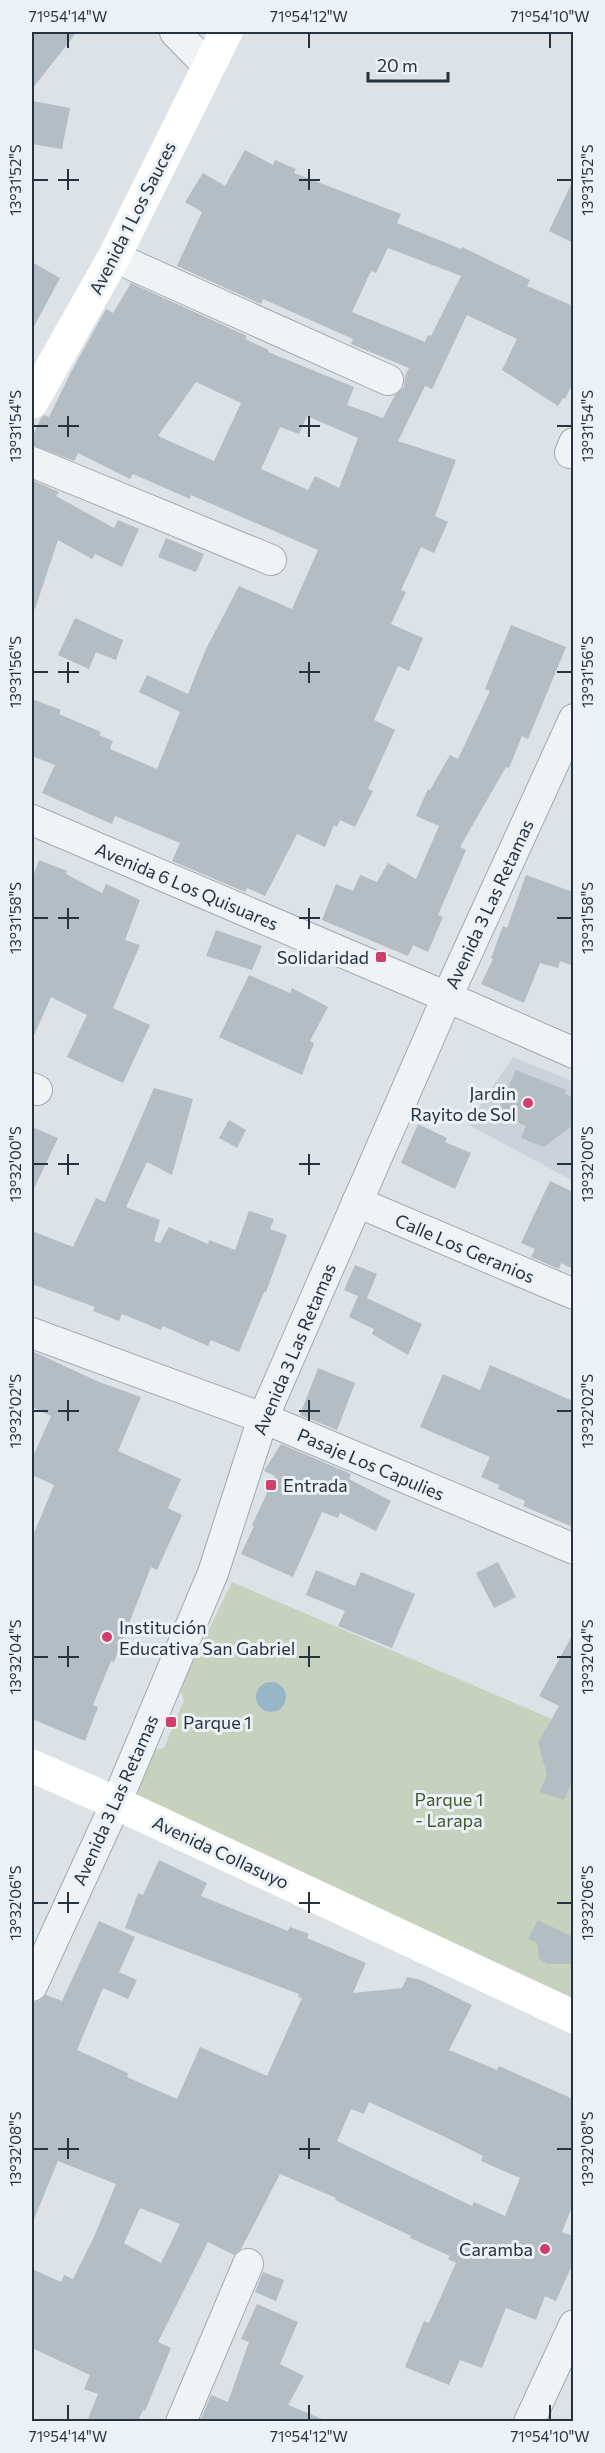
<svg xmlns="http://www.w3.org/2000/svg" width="605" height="2453" font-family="Commissioner,sans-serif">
<rect width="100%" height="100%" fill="#dde2e7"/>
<polygon fill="#cbd2d9" points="513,1057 573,1081 573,1181 467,1124"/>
<polygon fill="#c6d1be" points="232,1582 573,1728 573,2000 136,1796 152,1753 154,1750 164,1748 184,1700 181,1692 182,1684"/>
<circle fill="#97b7c8" cx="271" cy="1697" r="15"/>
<g fill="#b4bcc4" fill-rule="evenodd">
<polygon points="32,32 77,32 32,89"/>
<polygon points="32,101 70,108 62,149 32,144"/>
<path d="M245,150L273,165L275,160L296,169L294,173L401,214L397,223L461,249L462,247L530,280L527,286L573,306V383L565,399L563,398L558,406L502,370L517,339L467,315L432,389L425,386L398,441L456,460L435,516L448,522L434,553L421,547L401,590L406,592L391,624L423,638L409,671L398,666L374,720L395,730L368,789L373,791L355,827L340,820L337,827L334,825L325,847L297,834L265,896L247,888L245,892L172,861L180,843L115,816L112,824L42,793L55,765L32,756V699L61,710L59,714L101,732L99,735L113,741L110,749L157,769L180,712L139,692L147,675L188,694L206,649L239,586L292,609L318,550L191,495L190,499L133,474L130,479L78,453L74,461L32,445V438L41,418L44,415L49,417L71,372L106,309L113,313L131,283L247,336L245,339L269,350L268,352L354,387L347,405L383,418L395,395L404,387L405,376L409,368L351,344L353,339L263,299L261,304L177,266L202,212L185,202L203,173L225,186ZM388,248L461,276L431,336L428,335L425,342L352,312L371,271L376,273ZM196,382L241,403L214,461L158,436ZM307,416L358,438L339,488L315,476L308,490L261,469L280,427L299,434Z"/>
<polygon points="573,180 573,243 549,231"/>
<polygon points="32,262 60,278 32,330"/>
<polygon points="32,480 59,492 56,496 114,528 118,520 139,529 122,567 95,554 92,559 58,540 35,609 32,608"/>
<polygon points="166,538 204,554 196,572 158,557"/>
<polygon points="75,618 123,640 116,660 96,652 89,669 58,655"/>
<polygon points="511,625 566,647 528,739 522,736 509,768 506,767 460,847 466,850 438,915 443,917 428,952 413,945 408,956 322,920 336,884 353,891 360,875 377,882 388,863 416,879 439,826 416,816 428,789 430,790 450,755 458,759 490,691 485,689"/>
<polygon points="39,860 67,871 66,874 102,893 106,884 140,900 125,940 140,945 113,1008 150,1025 123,1083 67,1057 87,1015 51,997 32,1040 32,880"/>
<polygon points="526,875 573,892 573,966 560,961 558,968 540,963 524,1003 481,984 493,959 491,958 503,926 507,928"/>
<polygon points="216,930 262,946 252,970 206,956"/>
<polygon points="249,975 290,993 292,988 328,1007 310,1041 314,1043 302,1075 219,1037"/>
<polygon points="516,1070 566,1090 565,1094 573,1097 573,1125 544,1147 521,1138 526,1126 497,1113"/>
<polygon points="154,1088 193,1099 172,1175 147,1162 126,1207 160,1220 154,1241 160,1243 169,1227 208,1244 209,1240 235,1250 249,1211 274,1219 270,1229 287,1235 266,1292 264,1292 239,1352 211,1340 208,1346 163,1326 161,1330 122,1314 119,1321 93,1311 95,1307 32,1284 32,1231 73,1247 96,1198 105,1202"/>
<polygon points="229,1120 246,1130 237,1148 219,1138"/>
<polygon points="418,1124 447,1138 445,1142 471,1153 455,1189 401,1163"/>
<polygon points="32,1127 58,1138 32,1193"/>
<polygon points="550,1181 573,1192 573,1269 561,1263 559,1269 531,1257 535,1249 521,1243"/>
<polygon points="355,1265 377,1274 367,1298 422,1324 408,1355 372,1334 374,1329 349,1317 358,1296 344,1290"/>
<polygon points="32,1351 99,1382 141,1397 118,1451 181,1479 168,1508 182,1515 157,1570 151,1567 114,1662 111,1661 93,1705 98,1707 85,1741 32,1719 32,1538 54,1485 32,1475 32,1459 51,1416 32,1407"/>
<polygon points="490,1365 573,1401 573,1527 523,1506 525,1501 498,1489 499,1485 481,1477 490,1457 420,1427 443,1374 480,1390"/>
<polygon points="318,1368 355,1383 337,1430 300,1415"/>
<polygon points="281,1444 351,1474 349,1479 391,1501 376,1531 340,1513 338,1518 322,1512 293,1577 241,1554 254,1526 252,1525 275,1476 264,1471"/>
<polygon points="498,1562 516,1597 494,1608 476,1573"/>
<polygon points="316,1570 355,1586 361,1572 415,1594 392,1648 338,1626 345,1611 306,1595"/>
<polygon points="573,1634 573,1780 564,1800 540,1792 547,1774 538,1743 559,1706 539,1696"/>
<path d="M159,1860L207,1883L201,1896L288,1931L290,1927L309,1934L307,1938L366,1963L353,1993L402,1988L407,1977L421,1980L472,2005L449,2050L497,2070L499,2066L573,2099V2205L562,2232L573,2236V2263L556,2301L545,2296L536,2320L506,2308L482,2368L460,2360L449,2385L405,2367L424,2321L429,2323L456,2263L448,2259L450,2256L410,2238L411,2236L335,2200L336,2198L280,2174L241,2249L234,2255L208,2242L158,2342L171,2348L145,2411L143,2410L138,2421H87L98,2394L84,2389L90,2375L32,2348V2269L61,2282L64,2275L73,2279L94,2237L116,2184L58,2161L32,2224V2007L33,2003L41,2000L46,1995L62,2001L99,1921L135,1937L119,1972L137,1980L128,1999L103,1988L77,2050L128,2073L127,2077L177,2099L200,2047L267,2076L302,1998L298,1997L299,1994L125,1928L138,1893L143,1895ZM369,2102L443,2136L483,2156L481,2161L520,2178L505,2216L474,2202L472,2206L337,2141L351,2109L364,2114ZM140,2208L180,2224L161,2263L124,2243Z"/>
<polygon points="538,1920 573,1937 573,1964 548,1964 539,1959 537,1943 528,1939"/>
<polygon points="263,2272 284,2280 276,2301 255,2292"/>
<polygon points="257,2304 298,2322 280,2364 304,2376 288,2405 327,2421 200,2421 211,2395 228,2402 249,2342 241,2339"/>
</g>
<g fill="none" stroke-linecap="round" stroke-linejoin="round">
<defs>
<g id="street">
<polyline points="175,32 209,67"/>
<polyline points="114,257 388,380"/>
<polyline points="570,453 574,443"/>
<polyline points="32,462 271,560"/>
<polyline points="32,820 447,997 574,1053"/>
<polyline points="32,1088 37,1090"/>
<polyline points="357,1202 574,1294"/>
<polyline points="32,1333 263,1418 574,1549"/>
<polyline points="32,1986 116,1803 213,1573 263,1418 447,997 574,719"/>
<polyline points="181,2422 248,2264"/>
<polyline points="529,2422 574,2325"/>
</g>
</defs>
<use href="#street" stroke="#a2aab1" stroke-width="32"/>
<use href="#street" stroke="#f0f3f5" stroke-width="30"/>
<g stroke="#fff" stroke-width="33">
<polyline points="32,402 114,257 226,32"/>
<polyline points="32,1766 116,1803 574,2017"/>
</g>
</g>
<path fill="none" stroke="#26323e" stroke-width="2" d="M68,33V48M309,33V48M550,33V48M68,169V190M309,169V190M33,180H48M58,180H79M299,180H320M557,180H572M68,416V437M309,416V437M33,426H48M58,426H79M299,426H320M557,426H572M68,662V683M309,662V683M33,672H48M58,672H79M299,672H320M557,672H572M68,908V929M309,908V929M33,918H48M58,918H79M299,918H320M557,918H572M68,1154V1175M309,1154V1175M33,1164H48M58,1164H79M299,1164H320M557,1164H572M68,1400V1421M309,1400V1421M33,1411H48M58,1411H79M299,1411H320M557,1411H572M68,1646V1667M309,1646V1667M33,1657H48M58,1657H79M299,1657H320M557,1657H572M68,1892V1913M309,1892V1913M33,1903H48M58,1903H79M299,1903H320M557,1903H572M68,2138V2159M309,2138V2159M33,2149H48M58,2149H79M299,2149H320M557,2149H572M68,2405V2420M309,2405V2420M550,2405V2420"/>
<g fill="#d03e6b" stroke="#ecf1f5" stroke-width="2">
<rect x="375" y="951" width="12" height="12" rx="3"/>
<circle cx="528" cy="1103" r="6"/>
<rect x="265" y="1479" width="12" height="12" rx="3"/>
<circle cx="107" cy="1637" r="6"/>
<rect x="165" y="1716" width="12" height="12" rx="3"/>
<circle cx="545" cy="2249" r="6"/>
</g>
<g text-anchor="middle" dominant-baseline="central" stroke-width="6" stroke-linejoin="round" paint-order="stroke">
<g font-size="18" fill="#26323e" stroke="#ecf1f5">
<text transform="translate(132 218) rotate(-63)">Avenida 1 Los Sauces</text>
<text transform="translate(187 886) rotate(23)">Avenida 6 Los Quisuares</text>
<text transform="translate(489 904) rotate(-65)">Avenida 3 Las Retamas</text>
<text transform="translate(465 1248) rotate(23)">Calle Los Geranios</text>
<text transform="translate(294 1349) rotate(-67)">Avenida 3 Las Retamas</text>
<text transform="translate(371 1464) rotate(23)">Pasaje Los Capulies</text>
<text transform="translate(115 1800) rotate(-66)">Avenida 3 Las Retamas</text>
<text transform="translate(221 1852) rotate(25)">Avenida Collasuyo</text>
</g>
<g font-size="18" fill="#26323e" stroke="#ecf1f5" text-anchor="end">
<text x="369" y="957">Solidaridad</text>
<text x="516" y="1093">Jardin<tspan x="516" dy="21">Rayito de Sol</tspan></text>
<text x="283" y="1485" text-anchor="start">Entrada</text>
<text x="119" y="1627" text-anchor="start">Institución<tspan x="119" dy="21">Educativa San Gabriel</tspan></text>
<text x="183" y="1722" text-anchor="start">Parque 1</text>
<text x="533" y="2249">Caramba</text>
</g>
<g font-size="18" fill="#415a33" stroke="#ecf1f5">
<text x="449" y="1799">Parque 1<tspan x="449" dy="21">- Larapa</tspan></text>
</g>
</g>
<rect width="605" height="2453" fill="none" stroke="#ecf1f5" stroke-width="66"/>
<path d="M368 72v9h80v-9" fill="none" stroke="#26323e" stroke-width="3"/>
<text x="377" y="72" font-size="18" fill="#26323e" stroke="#ecf1f5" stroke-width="4.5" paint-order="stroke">20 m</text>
<rect x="33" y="33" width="539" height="2387" fill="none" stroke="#26323e" stroke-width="2"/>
<g font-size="15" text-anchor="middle" fill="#26323e">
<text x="68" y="22">71°54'14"W</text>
<text x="309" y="22">71°54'12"W</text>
<text x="550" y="22">71°54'10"W</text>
<text transform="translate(16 180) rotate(-90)" y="5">13°31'52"S</text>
<text transform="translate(588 180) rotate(-90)" y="5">13°31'52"S</text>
<text transform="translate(16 426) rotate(-90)" y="5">13°31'54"S</text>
<text transform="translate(588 426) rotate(-90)" y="5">13°31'54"S</text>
<text transform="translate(16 672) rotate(-90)" y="5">13°31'56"S</text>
<text transform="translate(588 672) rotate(-90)" y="5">13°31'56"S</text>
<text transform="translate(16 918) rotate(-90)" y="5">13°31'58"S</text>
<text transform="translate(588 918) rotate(-90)" y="5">13°31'58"S</text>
<text transform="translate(16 1164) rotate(-90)" y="5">13°32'00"S</text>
<text transform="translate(588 1164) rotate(-90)" y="5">13°32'00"S</text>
<text transform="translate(16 1411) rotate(-90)" y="5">13°32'02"S</text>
<text transform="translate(588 1411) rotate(-90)" y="5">13°32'02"S</text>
<text transform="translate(16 1657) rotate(-90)" y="5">13°32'04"S</text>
<text transform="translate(588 1657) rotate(-90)" y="5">13°32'04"S</text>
<text transform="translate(16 1903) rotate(-90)" y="5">13°32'06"S</text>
<text transform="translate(588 1903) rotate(-90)" y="5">13°32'06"S</text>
<text transform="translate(16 2149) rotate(-90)" y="5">13°32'08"S</text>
<text transform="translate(588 2149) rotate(-90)" y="5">13°32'08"S</text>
<text x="68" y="2442">71°54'14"W</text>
<text x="309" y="2442">71°54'12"W</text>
<text x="550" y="2442">71°54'10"W</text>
</g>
</svg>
